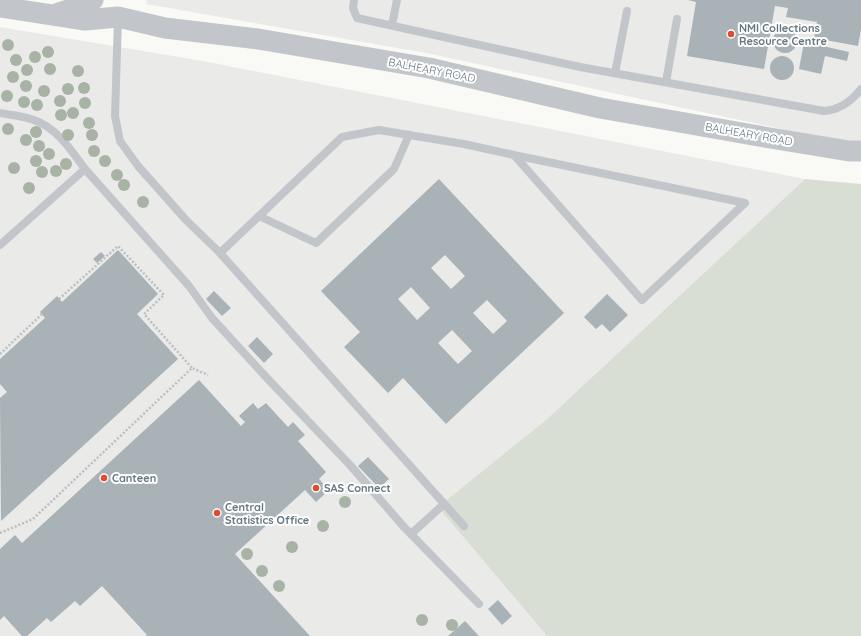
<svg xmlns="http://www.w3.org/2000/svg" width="861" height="636" font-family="Quicksand,sans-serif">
<rect width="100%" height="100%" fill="#f9f9f6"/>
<g fill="#eaeae9">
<polygon points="147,0 861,0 861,140 852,144 426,53 146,4"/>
<polygon points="0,27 203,61 805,179 547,419 438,507 547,636 0,636"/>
</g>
<polygon fill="#d9ded5" points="805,179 861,184 861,636 547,636 438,507 547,419"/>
<g fill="#a9b2b7" fill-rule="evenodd">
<polygon points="688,0 861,0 861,29 858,46 814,38 817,22 786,17 788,8 775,6 764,69 687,56 696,2"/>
<circle cx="785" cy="41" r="12"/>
<polygon points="805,37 828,42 827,47 849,52 847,61 825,56 821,74 799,69"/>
<circle cx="782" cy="68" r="12"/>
<path d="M439,179L564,313L446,424L403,378L388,393L344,347L360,332L321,291ZM445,255L465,276L451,289L431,268ZM411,287L430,308L417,320L398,299ZM487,300L507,321L493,334L473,313ZM452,330L472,351L458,364L438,343Z"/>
<polygon points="118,250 158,294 137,314 178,359 1,521 0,398 7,392 0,384 0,359 45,318 40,312 57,296 62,302"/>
<polygon points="101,252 105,256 97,263 93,259"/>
<polygon points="214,291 231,308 222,316 206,299"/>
<polygon points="607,294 628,315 610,332 602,324 596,329 584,317"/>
<polygon points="257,337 273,354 264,363 248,346"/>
<polygon points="199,380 241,426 245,422 239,416 253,403 258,409 266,403 288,427 293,422 305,435 298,441 326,472 319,479 329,490 316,502 305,490 235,554 310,636 145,636 147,635 102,586 80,606 75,601 51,622 47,618 27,636 22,636 4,616 0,620 0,549 15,535 22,543"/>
<polygon points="368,457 389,479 379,488 358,466"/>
<polygon points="498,600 512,616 502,625 488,609"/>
<polygon points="465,621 479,636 448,636"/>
</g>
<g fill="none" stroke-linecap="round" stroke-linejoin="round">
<g stroke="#bcbfc1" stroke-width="2.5" stroke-dasharray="2 2" stroke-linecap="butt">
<polyline points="59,299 118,246 164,295 144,314 192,368"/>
<polyline points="0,354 42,314"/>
<polyline points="0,533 33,519 192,368 208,375"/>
</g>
<g stroke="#c2c6ca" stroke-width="8">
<path d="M354,0L353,8L357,18L580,67L824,111C839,110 851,102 861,89"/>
<polyline points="118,18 115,116 120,141 138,166 186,220 220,253 464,526"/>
<polyline points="392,25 397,0"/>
<polyline points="615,73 627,11"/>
<polyline points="666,82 677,19"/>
<path d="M0,113C11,115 23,116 34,120C57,128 71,150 85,169L0,245"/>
<polyline points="85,169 189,286 212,318 265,376 350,465 404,527 479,604"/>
<polyline points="259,216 316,243 394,169 409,135"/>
<polyline points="220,253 342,137 379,130 464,144 514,155 642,300 745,203 514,155"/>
<polyline points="411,534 444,504"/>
</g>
<g stroke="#c2c6ca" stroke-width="21">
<polyline points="0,7 85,20 118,17 165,28 258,39 429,68 600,108 764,137 849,151 861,151"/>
<polyline points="56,14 86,4 93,0"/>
</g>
</g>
<g fill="#a9b3a5">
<circle cx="8" cy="45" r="6"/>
<circle cx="48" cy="52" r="6"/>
<circle cx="35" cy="57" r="6"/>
<circle cx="16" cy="60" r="6"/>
<circle cx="50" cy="69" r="6"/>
<circle cx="27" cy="70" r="6"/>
<circle cx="78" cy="71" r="6"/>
<circle cx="13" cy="77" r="6"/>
<circle cx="26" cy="86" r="6"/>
<circle cx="84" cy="88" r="6"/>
<circle cx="68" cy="89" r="6"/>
<circle cx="44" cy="91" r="6"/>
<circle cx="7" cy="96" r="6"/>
<circle cx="60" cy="101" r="6"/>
<circle cx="24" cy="102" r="6"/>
<circle cx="85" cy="103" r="6"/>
<circle cx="37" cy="105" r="6"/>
<circle cx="73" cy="113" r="6"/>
<circle cx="61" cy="115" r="6"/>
<circle cx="89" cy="123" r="6"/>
<circle cx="8" cy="129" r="6"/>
<circle cx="36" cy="132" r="6"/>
<circle cx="68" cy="135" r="6"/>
<circle cx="92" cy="135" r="6"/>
<circle cx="26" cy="140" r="6"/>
<circle cx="39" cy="146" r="6"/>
<circle cx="94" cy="151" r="6"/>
<circle cx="49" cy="154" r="6"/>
<circle cx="36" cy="161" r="6"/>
<circle cx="105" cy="161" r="6"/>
<circle cx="66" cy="164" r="6"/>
<circle cx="14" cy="168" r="6"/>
<circle cx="56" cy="171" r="6"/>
<circle cx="42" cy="172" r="6"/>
<circle cx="117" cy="175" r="6"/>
<circle cx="124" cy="185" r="6"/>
<circle cx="29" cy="188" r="6"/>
<circle cx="143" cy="202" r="6"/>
<circle cx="345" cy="502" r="6"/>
<circle cx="323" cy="526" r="6"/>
<circle cx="292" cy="547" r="6"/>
<circle cx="247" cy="554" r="6"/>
<circle cx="262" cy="571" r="6"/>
<circle cx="279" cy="586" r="6"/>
<circle cx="422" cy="620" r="6"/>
<circle cx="452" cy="625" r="6"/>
</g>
<g fill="#e14b2e" stroke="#fff" stroke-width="1.5">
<circle cx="731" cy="34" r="4"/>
<circle cx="104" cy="478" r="4"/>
<circle cx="316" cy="488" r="4"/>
<circle cx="217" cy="513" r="4"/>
</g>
<g text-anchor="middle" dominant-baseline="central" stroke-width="4" stroke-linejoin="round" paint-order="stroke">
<g font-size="11" font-weight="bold" fill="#647681" stroke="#fff" text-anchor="start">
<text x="739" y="28">NMI Collections<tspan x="739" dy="13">Resource Centre</tspan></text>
<text x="112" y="478">Canteen</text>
<text x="324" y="488">SAS Connect</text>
<text x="225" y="507">Central<tspan x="225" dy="13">Statistics Office</tspan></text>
</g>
<g font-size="11" fill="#647681" stroke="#fff">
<text transform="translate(432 70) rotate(11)">BALHEARY ROAD</text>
<text transform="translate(749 134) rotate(10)">BALHEARY ROAD</text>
</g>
</g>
</svg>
